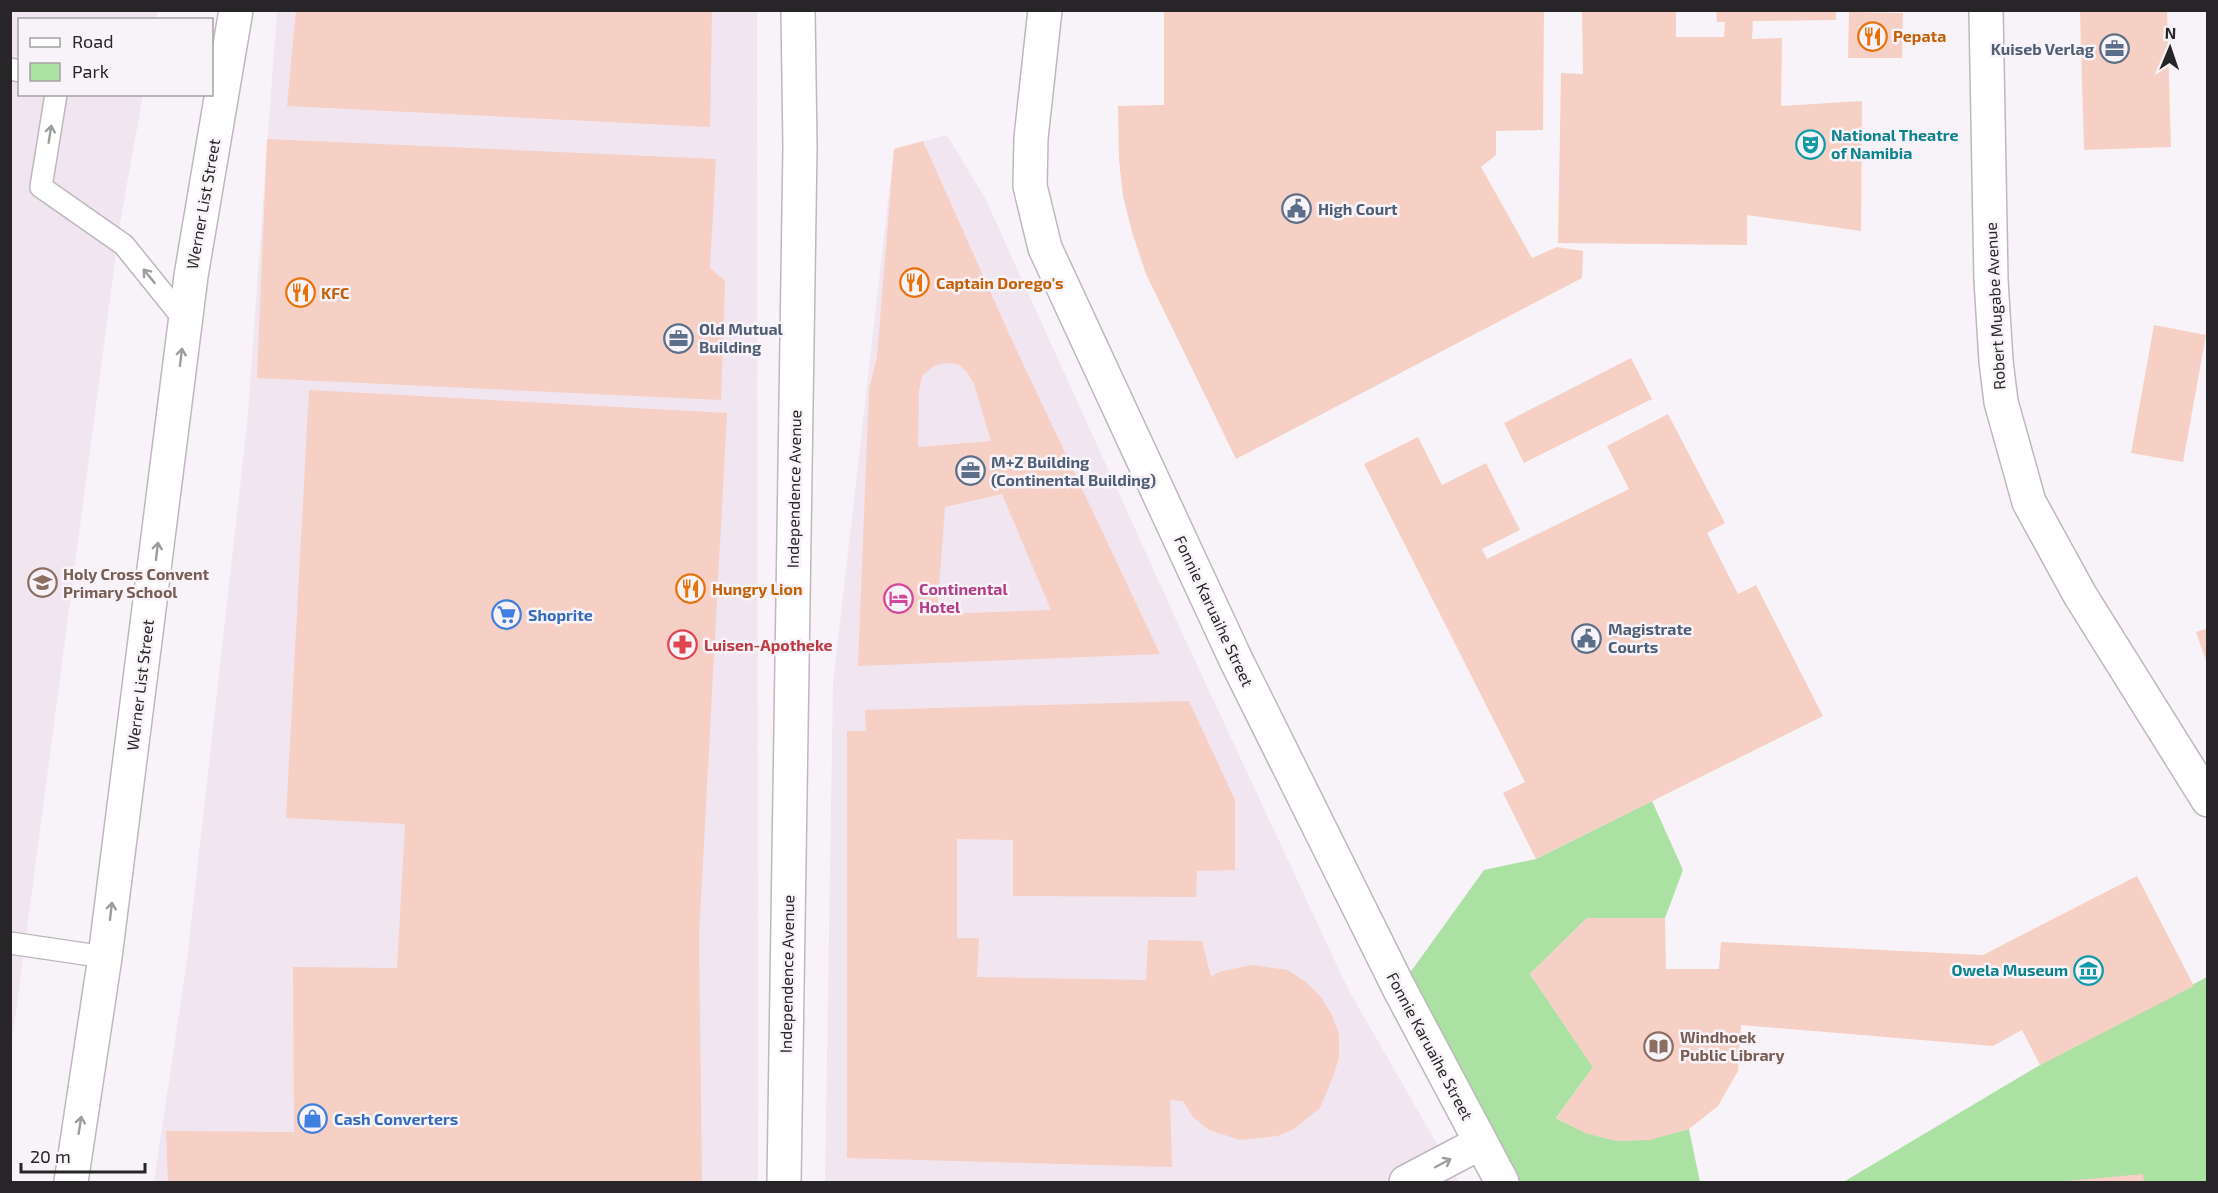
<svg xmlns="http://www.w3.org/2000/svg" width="2218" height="1193" viewBox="0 0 2218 1193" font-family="'Exo 2',sans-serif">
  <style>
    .built { fill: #f1e5f0 }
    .green { fill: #abe1a3 }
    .building { fill: #f6d0c4; fill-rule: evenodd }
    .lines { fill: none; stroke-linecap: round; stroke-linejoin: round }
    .lane-casing { stroke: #bdb8bd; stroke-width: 24 }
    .secondary-casing { stroke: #bdb8bd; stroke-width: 36 }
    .lane { stroke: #fff; stroke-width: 21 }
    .secondary { stroke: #fff; stroke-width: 33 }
    .oneway { stroke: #9e9d9e }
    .labels { text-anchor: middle; stroke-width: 5; stroke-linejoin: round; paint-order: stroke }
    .food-label { font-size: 16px; font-weight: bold; fill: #c56008; stroke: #f8f3f8; text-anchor: start }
    .service-label { font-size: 16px; font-weight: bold; fill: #4e5e75; stroke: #f8f3f8; text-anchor: start }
    .culture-label { font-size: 16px; font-weight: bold; fill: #0d838f; stroke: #f8f3f8; text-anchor: start }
    .street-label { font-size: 16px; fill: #272527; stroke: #f8f3f8 }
    .education-label { font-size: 16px; font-weight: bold; fill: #785e54; stroke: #f8f3f8; text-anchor: start }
    .hotel-label { font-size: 16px; font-weight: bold; fill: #b23c85; stroke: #f8f3f8; text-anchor: start }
    .shop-label { font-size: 16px; font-weight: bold; fill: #366cbe; stroke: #f8f3f8; text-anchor: start }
    .health-label { font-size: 16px; font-weight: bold; fill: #be3a42; stroke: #f8f3f8; text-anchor: start }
  </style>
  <rect width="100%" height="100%" fill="#f8f3f8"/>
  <g class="built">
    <polygon points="11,11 158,11 156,19 20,20 20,94 143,95 120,223 11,1050"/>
    <polygon points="277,11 757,11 758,1182 154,1182 187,960 247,425"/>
    <polygon points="947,135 985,198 1184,637 1348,989 1459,1182 825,1182 833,684 894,149"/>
  </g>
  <g class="green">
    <path d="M 1652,801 L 1683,870 L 1665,918 L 1587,918 L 1530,974 L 1593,1067 L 1556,1118 C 1611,1147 1631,1145 1689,1129 L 1700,1182 L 1708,1182 L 1502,1182 L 1399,988 L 1484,870 L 1536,859 Z"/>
    <polygon points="2207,977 2207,1182 1840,1182 1845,1181 2040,1065"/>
  </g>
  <g class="building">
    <polygon points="296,10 712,10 710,127 287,106"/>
    <polygon points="1164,10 1544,10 1543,130 1496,131 1496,155 1481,167 1532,258 1557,247 1583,251 1582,278 1236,459 1146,274 1132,232 1123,196 1119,160 1118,106 1164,105"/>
    <polygon points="1582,10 1676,10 1676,37 1724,37 1725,22 1717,22 1716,10 1836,10 1836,20 1753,21 1752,39 1782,38 1781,106 1862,101 1861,231 1747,215 1747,245 1558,243 1561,73 1583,74"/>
    <polygon points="2080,10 2167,10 2171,147 2084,150"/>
    <polygon points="1849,12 1903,13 1902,58 1848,58"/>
    <polygon points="267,139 716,159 710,268 725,281 721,400 257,378"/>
    <path d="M 923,141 L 1010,336 L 1160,654 L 858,666 L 869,390 L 877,357 L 894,149 ZM 945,363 L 958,364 L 967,372 L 974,384 L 991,441 L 918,447 L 919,390 L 922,376 L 934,366 ZM 1002,494 L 1051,610 L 937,614 L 945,507 Z"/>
    <polygon points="2154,325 2206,335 2183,462 2131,453"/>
    <polygon points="1631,358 1652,399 1524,463 1504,423"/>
    <polygon points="309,390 727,413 699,936 702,1182 168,1182 166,1131 294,1132 293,967 397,968 405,824 286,818"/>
    <polygon points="1668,414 1725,523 1707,533 1738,594 1756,585 1823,716 1536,859 1503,793 1525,782 1364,464 1418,437 1442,485 1486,463 1520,530 1482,549 1487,559 1629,489 1607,446"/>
    <polygon points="2208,628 2208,663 2207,663 2196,632"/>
    <polygon points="1189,701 1235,800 1235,870 1197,871 1196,897 1013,896 1013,840 957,839 957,938 979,938 977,977 1146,980 1148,940 1202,941 1211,977 1219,972 1251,965 1288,970 1307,983 1320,996 1331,1013 1339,1034 1339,1057 1334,1074 1320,1108 1294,1129 1278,1136 1240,1140 1209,1130 1193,1117 1183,1101 1170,1100 1172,1167 847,1158 847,731 866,731 865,710"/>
    <polygon points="2137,876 2194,986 2040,1065 2022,1030 1993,1046 1741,1025 1738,1071 1718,1106 1689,1129 1650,1140 1616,1141 1585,1133 1556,1118 1593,1067 1530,974 1587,918 1665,918 1666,969 1719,969 1721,942 1983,955"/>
    <polygon points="2143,1174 2144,1182 2067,1182 2067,1181"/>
  </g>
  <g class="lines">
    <defs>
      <g id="lane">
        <polyline points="10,69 20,71"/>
        <polyline points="56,94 41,187 124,245 186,322"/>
        <polyline points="10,943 105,957"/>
      </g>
      <g id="secondary">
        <polyline points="1045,10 1031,138 1030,186 1045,248 1236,660 1399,988 1502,1182"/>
        <polyline points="1986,10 1991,280 1996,361 2001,402 2029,502 2080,595 2208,800"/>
        <polyline points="71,1182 105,957 191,276 236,10"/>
        <polyline points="784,1182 800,147 798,10"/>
        <polyline points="1406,1182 1480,1143"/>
      </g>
    </defs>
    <use href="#lane" class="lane-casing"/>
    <use href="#secondary" class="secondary-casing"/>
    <use href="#lane" class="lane"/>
    <use href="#secondary" class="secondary"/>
  </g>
  <defs><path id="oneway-shaft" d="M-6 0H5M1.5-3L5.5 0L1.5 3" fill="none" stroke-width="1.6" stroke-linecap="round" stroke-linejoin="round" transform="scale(1.5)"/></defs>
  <g class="oneway">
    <use href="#oneway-shaft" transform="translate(50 134) rotate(-81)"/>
    <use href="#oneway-shaft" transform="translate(149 276) rotate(-129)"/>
    <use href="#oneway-shaft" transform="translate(181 357) rotate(-83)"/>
    <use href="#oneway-shaft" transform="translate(157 551) rotate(-83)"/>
    <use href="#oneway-shaft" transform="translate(111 911) rotate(-83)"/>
    <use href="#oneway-shaft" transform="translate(80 1125) rotate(-81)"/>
    <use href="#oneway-shaft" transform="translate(1443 1163) rotate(-28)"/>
  </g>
  <defs>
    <symbol id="restaurant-ring" viewBox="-11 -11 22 22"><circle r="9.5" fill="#f8f3f8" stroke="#e8710a" stroke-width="1.5"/><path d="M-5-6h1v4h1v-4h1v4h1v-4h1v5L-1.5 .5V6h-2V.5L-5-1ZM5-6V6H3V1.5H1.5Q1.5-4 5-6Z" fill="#e8710a"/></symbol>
    <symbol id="office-ring" viewBox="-11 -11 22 22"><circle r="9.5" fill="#f8f3f8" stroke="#5c6f8a" stroke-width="1.5"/><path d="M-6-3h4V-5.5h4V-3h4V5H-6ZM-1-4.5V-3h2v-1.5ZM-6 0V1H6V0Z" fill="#5c6f8a"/></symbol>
    <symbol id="theatre-ring" viewBox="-11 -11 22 22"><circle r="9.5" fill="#f8f3f8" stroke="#0f9aa8" stroke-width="1.5"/><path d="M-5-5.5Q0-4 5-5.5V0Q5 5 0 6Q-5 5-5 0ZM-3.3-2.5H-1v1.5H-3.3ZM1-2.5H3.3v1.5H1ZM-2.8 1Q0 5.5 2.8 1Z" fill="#0f9aa8"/></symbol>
    <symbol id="civic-ring" viewBox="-11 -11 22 22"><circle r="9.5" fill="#f8f3f8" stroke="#5c6f8a" stroke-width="1.5"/><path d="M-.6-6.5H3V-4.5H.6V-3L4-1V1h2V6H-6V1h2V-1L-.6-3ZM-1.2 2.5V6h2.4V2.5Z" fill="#5c6f8a"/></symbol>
    <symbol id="school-ring" viewBox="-11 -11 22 22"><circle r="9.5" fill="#f8f3f8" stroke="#8d6e63" stroke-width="1.5"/><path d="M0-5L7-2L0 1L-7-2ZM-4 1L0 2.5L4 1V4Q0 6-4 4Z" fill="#8d6e63"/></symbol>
    <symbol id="hotel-ring" viewBox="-11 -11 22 22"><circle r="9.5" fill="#f8f3f8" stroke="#d1479c" stroke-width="1.5"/><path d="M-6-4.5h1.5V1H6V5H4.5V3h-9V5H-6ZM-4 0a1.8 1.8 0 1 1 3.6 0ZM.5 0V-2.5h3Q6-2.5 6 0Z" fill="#d1479c"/></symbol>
    <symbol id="supermarket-ring" viewBox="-11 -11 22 22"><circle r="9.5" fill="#f8f3f8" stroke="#3f7fe0" stroke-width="1.5"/><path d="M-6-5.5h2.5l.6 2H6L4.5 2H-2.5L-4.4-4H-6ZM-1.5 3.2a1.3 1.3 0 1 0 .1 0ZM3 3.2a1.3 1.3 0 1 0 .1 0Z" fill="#3f7fe0"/></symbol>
    <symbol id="pharmacy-ring" viewBox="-11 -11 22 22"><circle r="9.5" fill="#f8f3f8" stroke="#e0444e" stroke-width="1.5"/><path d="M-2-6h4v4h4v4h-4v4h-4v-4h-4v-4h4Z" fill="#e0444e"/></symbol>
    <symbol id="museum-ring" viewBox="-11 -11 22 22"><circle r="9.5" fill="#f8f3f8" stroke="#0f9aa8" stroke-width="1.5"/><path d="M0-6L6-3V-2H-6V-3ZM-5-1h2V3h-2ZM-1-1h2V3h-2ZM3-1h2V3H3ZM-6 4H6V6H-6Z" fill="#0f9aa8"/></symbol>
    <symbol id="library-ring" viewBox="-11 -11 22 22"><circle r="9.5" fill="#f8f3f8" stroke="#8d6e63" stroke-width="1.5"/><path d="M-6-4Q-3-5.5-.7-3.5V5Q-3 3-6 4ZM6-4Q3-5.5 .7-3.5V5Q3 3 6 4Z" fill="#8d6e63"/></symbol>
    <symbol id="shop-ring" viewBox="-11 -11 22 22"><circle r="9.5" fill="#f8f3f8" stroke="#3f7fe0" stroke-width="1.5"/><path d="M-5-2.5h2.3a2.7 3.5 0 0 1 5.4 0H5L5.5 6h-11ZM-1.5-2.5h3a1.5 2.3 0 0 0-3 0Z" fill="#3f7fe0"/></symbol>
  </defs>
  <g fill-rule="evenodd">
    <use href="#restaurant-ring" x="1856" y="20" width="33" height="33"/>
    <use href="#office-ring" x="2098" y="32" width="33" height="33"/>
    <use href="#theatre-ring" x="1794" y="128" width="33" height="33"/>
    <use href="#civic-ring" x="1280" y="192" width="33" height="33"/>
    <use href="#restaurant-ring" x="898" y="266" width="33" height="33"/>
    <use href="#restaurant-ring" x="284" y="276" width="33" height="33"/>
    <use href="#office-ring" x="662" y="322" width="33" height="33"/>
    <use href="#office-ring" x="954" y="454" width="33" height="33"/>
    <use href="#school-ring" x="26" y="566" width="33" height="33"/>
    <use href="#restaurant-ring" x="674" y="572" width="33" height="33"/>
    <use href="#hotel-ring" x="882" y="582" width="33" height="33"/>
    <use href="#supermarket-ring" x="490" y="598" width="33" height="33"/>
    <use href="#civic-ring" x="1570" y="622" width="33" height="33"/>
    <use href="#pharmacy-ring" x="666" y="628" width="33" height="33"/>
    <use href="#museum-ring" x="2072" y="954" width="33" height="33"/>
    <use href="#library-ring" x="1642" y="1030" width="33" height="33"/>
    <use href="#shop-ring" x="296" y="1102" width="33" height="33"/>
  </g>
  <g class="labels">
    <g class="food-label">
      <text x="1893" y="42">Pepata</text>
      <text x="936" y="289">Captain Dorego's</text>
      <text x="321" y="299">KFC</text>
      <text x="712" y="595">Hungry Lion</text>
    </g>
    <g class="service-label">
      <text x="2094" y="55" text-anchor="end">Kuiseb Verlag</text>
      <text x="1318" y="215">High Court</text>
      <text x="699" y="335">Old Mutual<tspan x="699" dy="18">Building</tspan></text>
      <text x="991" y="468">M+Z Building<tspan x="991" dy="18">(Continental Building)</tspan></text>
      <text x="1608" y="635">Magistrate<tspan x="1608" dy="18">Courts</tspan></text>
    </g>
    <g class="culture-label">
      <text x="1831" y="141">National Theatre<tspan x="1831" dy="18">of Namibia</tspan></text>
      <text x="2068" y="976" text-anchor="end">Owela Museum</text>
    </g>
    <g class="street-label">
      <text transform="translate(203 204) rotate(-80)" y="6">Werner List Street</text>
      <text transform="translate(1995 306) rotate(-93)" y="6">Robert Mugabe Avenue</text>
      <text transform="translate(794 489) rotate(-89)" y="6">Independence Avenue</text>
      <text transform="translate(1214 611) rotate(65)" y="6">Fonnie Karuaihe Street</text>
      <text transform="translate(140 685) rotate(-83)" y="6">Werner List Street</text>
      <text transform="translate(787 974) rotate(-89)" y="6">Independence Avenue</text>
      <text transform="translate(1430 1046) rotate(62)" y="6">Fonnie Karuaihe Street</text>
    </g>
    <g class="education-label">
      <text x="63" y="580">Holy Cross Convent<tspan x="63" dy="18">Primary School</tspan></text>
      <text x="1680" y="1043">Windhoek<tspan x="1680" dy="18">Public Library</tspan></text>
    </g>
    <g class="hotel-label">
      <text x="919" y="595">Continental<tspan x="919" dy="18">Hotel</tspan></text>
    </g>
    <g class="shop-label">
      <text x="528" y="621">Shoprite</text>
      <text x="334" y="1125">Cash Converters</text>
    </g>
    <g class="health-label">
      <text x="704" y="651">Luisen-Apotheke</text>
    </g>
  </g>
  <rect width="2218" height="1193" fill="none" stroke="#272527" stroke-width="24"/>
  <rect x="18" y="18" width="195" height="78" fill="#f8f3f8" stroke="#a4a1a4" stroke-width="1.5"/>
  <rect x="30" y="38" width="30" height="9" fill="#ffffff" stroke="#a4a1a4" stroke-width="1.5"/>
  <text x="72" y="48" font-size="18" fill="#272527">Road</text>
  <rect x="30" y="63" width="30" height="18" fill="#abe1a3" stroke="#a4a1a4" stroke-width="1.5"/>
  <text x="72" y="78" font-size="18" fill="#272527">Park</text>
  <g transform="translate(2170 48) rotate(2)" stroke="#f8f3f8" stroke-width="4.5" paint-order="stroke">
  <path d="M0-4.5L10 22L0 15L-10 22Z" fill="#272527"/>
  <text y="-9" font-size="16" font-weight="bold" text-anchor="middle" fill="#272527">N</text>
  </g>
  <path d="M21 1163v9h124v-9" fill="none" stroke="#272527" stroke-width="3"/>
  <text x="30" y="1163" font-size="18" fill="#272527" stroke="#f8f3f8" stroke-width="4.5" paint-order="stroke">20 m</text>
</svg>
